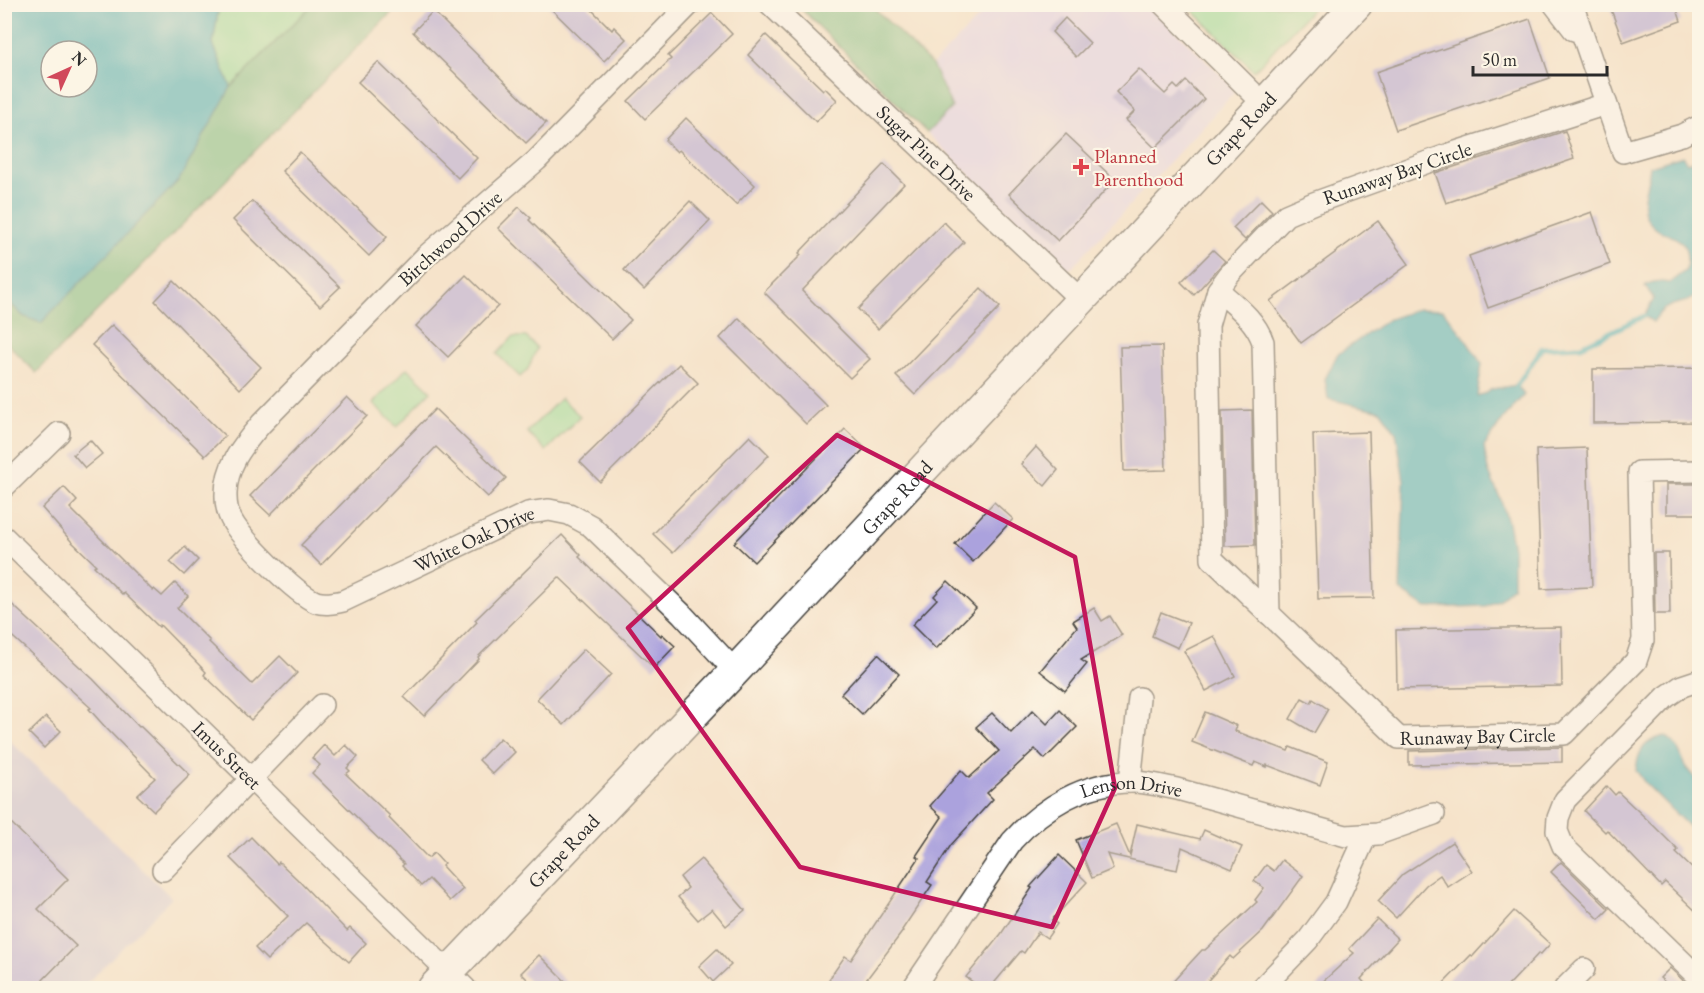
<svg xmlns="http://www.w3.org/2000/svg" width="1704" height="993" viewBox="0 0 1704 993" font-family="'EB Garamond',serif">
  <style>
    .built { fill: #e1d4f4 }
    .industrial { fill: #c5c0db }
    .green { fill: #94e09c; stroke: #608664; stroke-width: 1.5 }
    .forest { fill: #77be84; stroke: #517458; stroke-width: 1.5 }
    .water { fill: #41b1bc; stroke: #366e74; stroke-width: 1.5; fill-rule: evenodd }
    .lines { fill: none; stroke-linecap: round; stroke-linejoin: round }
    .stream { stroke: #41b1bc; stroke-width: 5 }
    .building { fill: #aba2dd }
    .street-casing { stroke: #494743; stroke-width: 24 }
    .secondary-casing { stroke: #494743; stroke-width: 33 }
    .street { stroke: #fff; stroke-width: 21 }
    .secondary { stroke: #fff; stroke-width: 30 }
    .marked { fill: none; stroke: #c2185b; stroke-width: 4.5; stroke-linejoin: round }
    .health-dot { fill: #e0444e; stroke: #fcf5e5; stroke-width: 2 }
    .labels { text-anchor: middle; stroke-width: 4.5; stroke-linejoin: round; paint-order: stroke }
    .street-label { font-size: 20px; fill: #2b2b2b; stroke: #fcf5e5 }
    .health-label { font-size: 20px; fill: #be3a42; stroke: #fcf5e5; text-anchor: start }
  </style>
  <rect width="100%" height="100%" fill="#fcf5e5"/>
  <filter id="ink" filterUnits="userSpaceOnUse"><feTurbulence type="fractalNoise" baseFrequency=".0167" numOctaves="2"/><feDisplacementMap in="SourceGraphic" scale="12" xChannelSelector="R" yChannelSelector="G"/><feConvolveMatrix kernelMatrix="1 2 1 2 8 2 1 2 1" color-interpolation-filters="sRGB"/></filter>
  <filter id="wash" filterUnits="userSpaceOnUse"><feTurbulence type="fractalNoise" baseFrequency=".008" numOctaves="4" result="noise"/><feDisplacementMap in="SourceGraphic" scale="24" xChannelSelector="R" yChannelSelector="G"/><feGaussianBlur stdDeviation="1.35" result="paint"/><feColorMatrix in="noise" values="0 0 0 0 0 0 0 0 0 0 0 0 0 0 0 0 0 1.4 0 .05"/><feComposite in="paint" operator="in"/></filter>
  <g filter="url(#wash)">
    <rect width="100%" height="100%" fill="#f6e3cb"/>
    <polygon class="built" points="991,5 1149,5 1230,84 1234,93 1068,271 927,133 952,107 932,65"/>
    <polygon class="industrial" points="4,735 172,898 82,988 5,988"/>
    <g class="green">
      <polygon points="219,5 312,5 231,87 213,44"/>
      <polygon points="1187,5 1316,5 1254,71"/>
      <polygon points="513,337 526,337 537,348 528,369 520,377 497,354"/>
      <polygon points="407,368 431,391 397,427 373,403"/>
      <polygon points="561,398 580,416 546,451 527,432"/>
    </g>
    <g class="forest">
      <polygon points="312,5 399,5 36,373 5,341 4,298 23,316 179,180 231,87"/>
      <polygon points="797,5 871,5 932,65 952,107 927,133"/>
    </g>
    <g class="water">
      <path d="M 4,5 L 219,5 L 213,44 L 231,87 L 179,180 L 41,323 L 23,316 L 5,298 ZM 51,51 L 87,51 L 87,87 L 51,87 Z"/>
      <path d="M 1699,149 L 1699,294 C 1686,306 1676,300 1663,310 C 1659,313 1656,318 1653,322 L 1644,316 L 1654,299 L 1645,286 C 1653,280 1661,281 1669,283 L 1686,270 C 1693,225 1659,245 1646,216 C 1639,201 1649,182 1650,166 L 1683,156 L 1687,163 L 1698,159 L 1695,151 Z"/>
      <polygon points="1418,309 1443,310 1462,334 1482,364 1477,396 1486,393 1492,389 1517,385 1524,395 1503,419 1484,447 1488,470 1501,500 1508,522 1513,549 1513,586 1500,599 1486,606 1426,608 1400,590 1404,481 1396,432 1381,411 1328,399 1325,379 1337,355 1387,320"/>
      <path d="M 1665,736 C 1687,749 1678,768 1699,780 L 1699,837 L 1645,783 L 1636,770 C 1638,750 1645,740 1665,736 Z"/>
    </g>
    <g class="lines">
      <polyline class="stream" points="1517,385 1542,348 1581,346 1644,316"/>
    </g>
    <g id="blocks">
      <g class="building">
        <polygon points="546,4 586,4 612,30 614,27 626,39 604,61"/>
        <polygon points="1609,4 1675,4 1681,21 1623,42"/>
        <polygon points="433,11 546,123 526,143 413,32"/>
        <polygon points="712,13 732,34 645,119 628,101 671,59 668,56"/>
        <polygon points="1065,18 1090,43 1076,57 1052,32"/>
        <polygon points="1530,19 1550,78 1396,130 1376,72"/>
        <polygon points="766,35 823,90 825,88 837,100 816,122 748,55"/>
        <polygon points="378,62 477,158 458,178 358,82"/>
        <polygon points="1139,69 1165,94 1174,85 1178,89 1186,81 1204,99 1155,148 1126,120 1135,111 1116,92"/>
        <polygon points="686,118 755,185 736,205 679,150 677,152 665,140"/>
        <polygon points="1565,131 1574,159 1446,203 1435,173"/>
        <polygon points="1066,134 1115,180 1058,241 1009,194"/>
        <polygon points="300,152 387,237 369,256 282,171"/>
        <polygon points="884,164 904,184 802,291 870,359 850,378 764,292 801,255 799,253"/>
        <polygon points="1261,200 1272,211 1245,240 1233,228"/>
        <polygon points="252,201 340,287 320,306 233,220"/>
        <polygon points="690,201 710,221 644,290 624,270"/>
        <polygon points="519,207 531,218 529,220 631,320 612,339 498,228"/>
        <polygon points="1592,212 1610,264 1488,308 1469,256"/>
        <polygon points="1378,221 1409,264 1301,343 1270,301"/>
        <polygon points="944,222 964,242 878,329 858,309"/>
        <polygon points="1213,250 1225,261 1194,295 1181,282"/>
        <polygon points="466,275 498,306 448,357 416,326"/>
        <polygon points="174,281 261,367 240,389 155,301"/>
        <polygon points="981,288 1000,307 915,395 896,376"/>
        <polygon points="739,318 826,405 806,424 720,338"/>
        <polygon points="112,325 225,436 205,456 92,345"/>
        <polygon points="1162,346 1166,470 1124,471 1120,347"/>
        <polygon points="679,364 698,383 600,482 580,462"/>
        <polygon points="1700,368 1700,422 1593,423 1593,369"/>
        <polygon points="347,397 367,416 270,515 250,496"/>
        <polygon points="435,409 506,478 488,497 436,447 321,565 301,545"/>
        <polygon points="1252,410 1255,545 1225,546 1222,411"/>
        <polygon points="845,429 865,448 754,562 734,543"/>
        <polygon points="1369,432 1374,598 1318,599 1313,434"/>
        <polygon points="750,436 769,455 673,553 653,534"/>
        <polygon points="90,440 102,454 85,468 73,454"/>
        <polygon points="1036,447 1058,470 1045,486 1021,464"/>
        <polygon points="1587,448 1592,587 1541,589 1536,450"/>
        <rect x="1666" y="484" width="34" height="30"/>
        <polygon points="64,487 77,501 70,508 153,591 154,589 162,596 175,583 188,596 177,608 210,641 209,642 252,684 280,656 297,673 251,720 204,675 206,672 160,625 159,627 124,593 123,595 94,566 96,565 71,541 42,508"/>
        <polygon points="994,502 1013,519 973,562 955,544"/>
        <polygon points="562,535 581,555 579,557 661,636 662,634 675,646 654,668 559,577 478,657 479,659 424,716 404,697 477,622 475,620"/>
        <polygon points="185,547 198,560 184,575 170,562"/>
        <polygon points="1654,553 1669,553 1670,614 1655,614"/>
        <polygon points="948,581 976,608 936,649 912,625 937,599 934,596"/>
        <polygon points="4,597 93,679 139,727 140,726 190,775 154,811 137,795 155,778 107,729 89,709 91,708 4,629"/>
        <polygon points="1094,608 1102,621 1110,616 1122,635 1081,660 1087,664 1065,691 1040,671 1077,627 1073,621"/>
        <polygon points="1161,612 1189,623 1178,648 1152,636"/>
        <polygon points="1561,627 1562,686 1397,689 1396,630"/>
        <polygon points="1214,636 1235,676 1206,691 1184,651"/>
        <polygon points="584,649 611,674 564,725 537,699"/>
        <polygon points="878,654 899,674 862,714 841,694"/>
        <polygon points="1302,698 1311,703 1313,699 1328,709 1314,733 1290,719"/>
        <polygon points="1033,710 1047,724 1060,710 1077,727 1045,759 1035,749 987,793 993,799 951,845 927,882 932,885 902,930 903,931 860,988 823,988 845,956 851,960 919,858 916,856 942,817 930,806 961,770 969,778 999,751 976,727 992,713 1011,733"/>
        <polygon points="1205,712 1237,726 1235,731 1288,751 1290,747 1328,762 1320,785 1267,765 1267,767 1255,762 1253,766 1192,742"/>
        <polygon points="46,717 61,731 44,748 29,733"/>
        <polygon points="500,738 515,752 493,774 479,760"/>
        <polygon points="324,745 335,756 346,745 358,757 347,768 350,771 346,774 390,816 389,818 428,858 434,853 444,864 442,866 463,889 450,901 429,879 421,886 402,866 404,864 312,773 320,765 312,758"/>
        <polygon points="1562,747 1562,762 1409,765 1409,751"/>
        <polygon points="1607,786 1615,795 1618,792 1654,826 1678,850 1676,853 1700,876 1700,915 1665,882 1661,886 1607,830 1605,832 1584,811"/>
        <polygon points="4,816 68,879 38,909 76,946 35,988 4,988"/>
        <polygon points="1116,824 1130,856 1137,824 1200,839 1204,830 1242,847 1232,869 1182,847 1177,870 1107,854 1113,869 1092,878 1076,840"/>
        <polygon points="251,837 277,864 279,862 297,879 347,931 350,928 366,943 349,962 306,923 267,960 255,948 288,916 230,858"/>
        <polygon points="1452,842 1472,871 1448,887 1440,875 1426,885 1396,918 1378,901 1403,874"/>
        <polygon points="1059,855 1087,882 1052,920 1057,924 1047,938 1038,932 1024,953 1021,951 990,988 981,988 966,977 1001,934 1032,888 1030,887"/>
        <polygon points="701,859 745,910 726,926 712,909 698,920 678,897 688,888 680,877"/>
        <polygon points="1282,860 1303,876 1263,931 1233,959 1230,956 1201,988 1167,988 1202,950 1205,950 1257,902 1255,900 1264,888 1254,881 1266,865 1274,871"/>
        <polygon points="1561,862 1609,909 1599,919 1551,872"/>
        <polygon points="1514,911 1550,944 1540,955 1539,953 1506,988 1439,988 1471,955 1473,956"/>
        <polygon points="1377,919 1398,939 1361,979 1369,988 1316,988 1354,953 1349,949"/>
        <polygon points="717,949 731,965 713,982 699,966"/>
        <polygon points="539,955 572,988 536,988 521,973"/>
        <polygon points="1670,968 1691,988 1692,988 1672,988 1660,978"/>
      </g>
    </g>
  </g>
  <g filter="url(#ink)">
    <use href="#blocks" fill-opacity="0" stroke="#494743" stroke-width="1.5"/>
    <g class="lines">
      <defs>
        <g id="street">
          <path id="s1" d="M 690,4 L 537,160 L 426,256 L 261,424 C 242,446 225,467 226,497 C 226,503 228,513 231,519 C 241,539 296,594 316,602 C 325,605 334,603 343,601 L 528,513 L 549,510 L 569,514 L 591,526 L 682,614 L 735,671"/>
          <path id="s2" d="M 770,4 L 1082,301"/>
          <polyline points="1163,4 1264,104"/>
          <polyline points="1554,4 1574,30"/>
          <polyline points="1572,4 1623,152 1682,135 1700,126"/>
          <path id="s3" d="M 1606,104 L 1450,154 L 1314,203 L 1286,215 L 1229,275 L 1218,290 L 1208,325 L 1212,559 L 1399,738 L 1564,734 L 1636,661 L 1643,640 L 1639,472 L 1700,471"/>
          <path d="M 1218,290 C 1236,306 1255,319 1263,342 L 1269,614"/>
          <polyline points="4,487 59,433"/>
          <path id="s4" d="M 4,537 L 465,988"/>
          <polyline points="1700,680 1682,686 1666,697 1565,800 1558,818 1557,831 1563,846 1700,979"/>
          <polyline points="1130,782 1139,698"/>
          <polyline points="163,870 322,705"/>
          <path id="s5" d="M 913,988 L 1012,841 C 1043,807 1084,782 1131,782 C 1147,782 1162,786 1177,789 L 1346,836 L 1378,834 L 1434,814"/>
          <polyline points="1262,988 1308,940 1336,902 1366,836"/>
          <polyline points="1565,988 1584,969"/>
        </g>
        <g id="secondary">
          <path id="s6" d="M 433,988 L 735,671 L 1357,4"/>
        </g>
      </defs>
      <use href="#street" class="street-casing"/>
      <use href="#secondary" class="secondary-casing"/>
      <use href="#street" class="street"/>
      <use href="#secondary" class="secondary"/>
    </g>
  </g>
  <path d="M0 0H1704V993H0ZM 837,435 L 1075,557 L 1115,788 L 1052,927 L 800,867 L 628,628 Z" fill="#f6e3cb" fill-opacity=".55" fill-rule="evenodd"/>
  <path class="marked" d="M 837,435 L 1075,557 L 1115,788 L 1052,927 L 800,867 L 628,628 Z"/>
  <path class="health-dot" d="M1078 158h6v6h6v6h-6v6h-6v-6h-6v-6h6z"/>
  <g class="labels">
    <g class="street-label">
      <text dy="7" stroke="none"><textPath href="#s6" startOffset="1179">Grape Road</textPath></text>
      <text dy="7" stroke="none"><textPath href="#s2" startOffset="216">Sugar Pine Drive</textPath></text>
      <text transform="translate(1397 173) rotate(-19)" y="7">Runaway Bay Circle</text>
      <text transform="translate(450 238) rotate(-42)" y="7">Birchwood Drive</text>
      <text dy="7" stroke="none"><textPath href="#s6" startOffset="675">Grape Road</textPath></text>
      <text dy="7" stroke="none"><textPath href="#s1" startOffset="999">White Oak Drive</textPath></text>
      <text dy="7" stroke="none"><textPath href="#s3" startOffset="1048">Runaway Bay Circle</textPath></text>
      <text dy="7" stroke="none"><textPath href="#s4" startOffset="312">Imus Street</textPath></text>
      <text dy="7" stroke="none"><textPath href="#s5" startOffset="314">Lenson Drive</textPath></text>
      <text dy="7" stroke="none"><textPath href="#s6" startOffset="189">Grape Road</textPath></text>
    </g>
    <g class="health-label">
      <text x="1094" y="163">Planned<tspan x="1094" dy="23">Parenthood</tspan></text>
    </g>
  </g>
  <rect width="1704" height="993" fill="none" stroke="#fcf5e5" stroke-width="24"/>
  <g transform="translate(69 69) rotate(45)"><circle r="28" fill="#fcf5e5" stroke="#a8a49b" stroke-width="1.5"/>
  <path d="M0-4.5L10 22L0 15L-10 22Z" fill="#d1495b"/>
  <text y="-9" font-size="16" font-weight="bold" text-anchor="middle" fill="#2b2b2b">N</text>
  </g>
  <path d="M1473 66v9h134v-9" fill="none" stroke="#2b2b2b" stroke-width="3"/>
  <text x="1482" y="66" font-size="18" fill="#2b2b2b" stroke="#fcf5e5" stroke-width="4.5" paint-order="stroke">50 m</text>
</svg>
